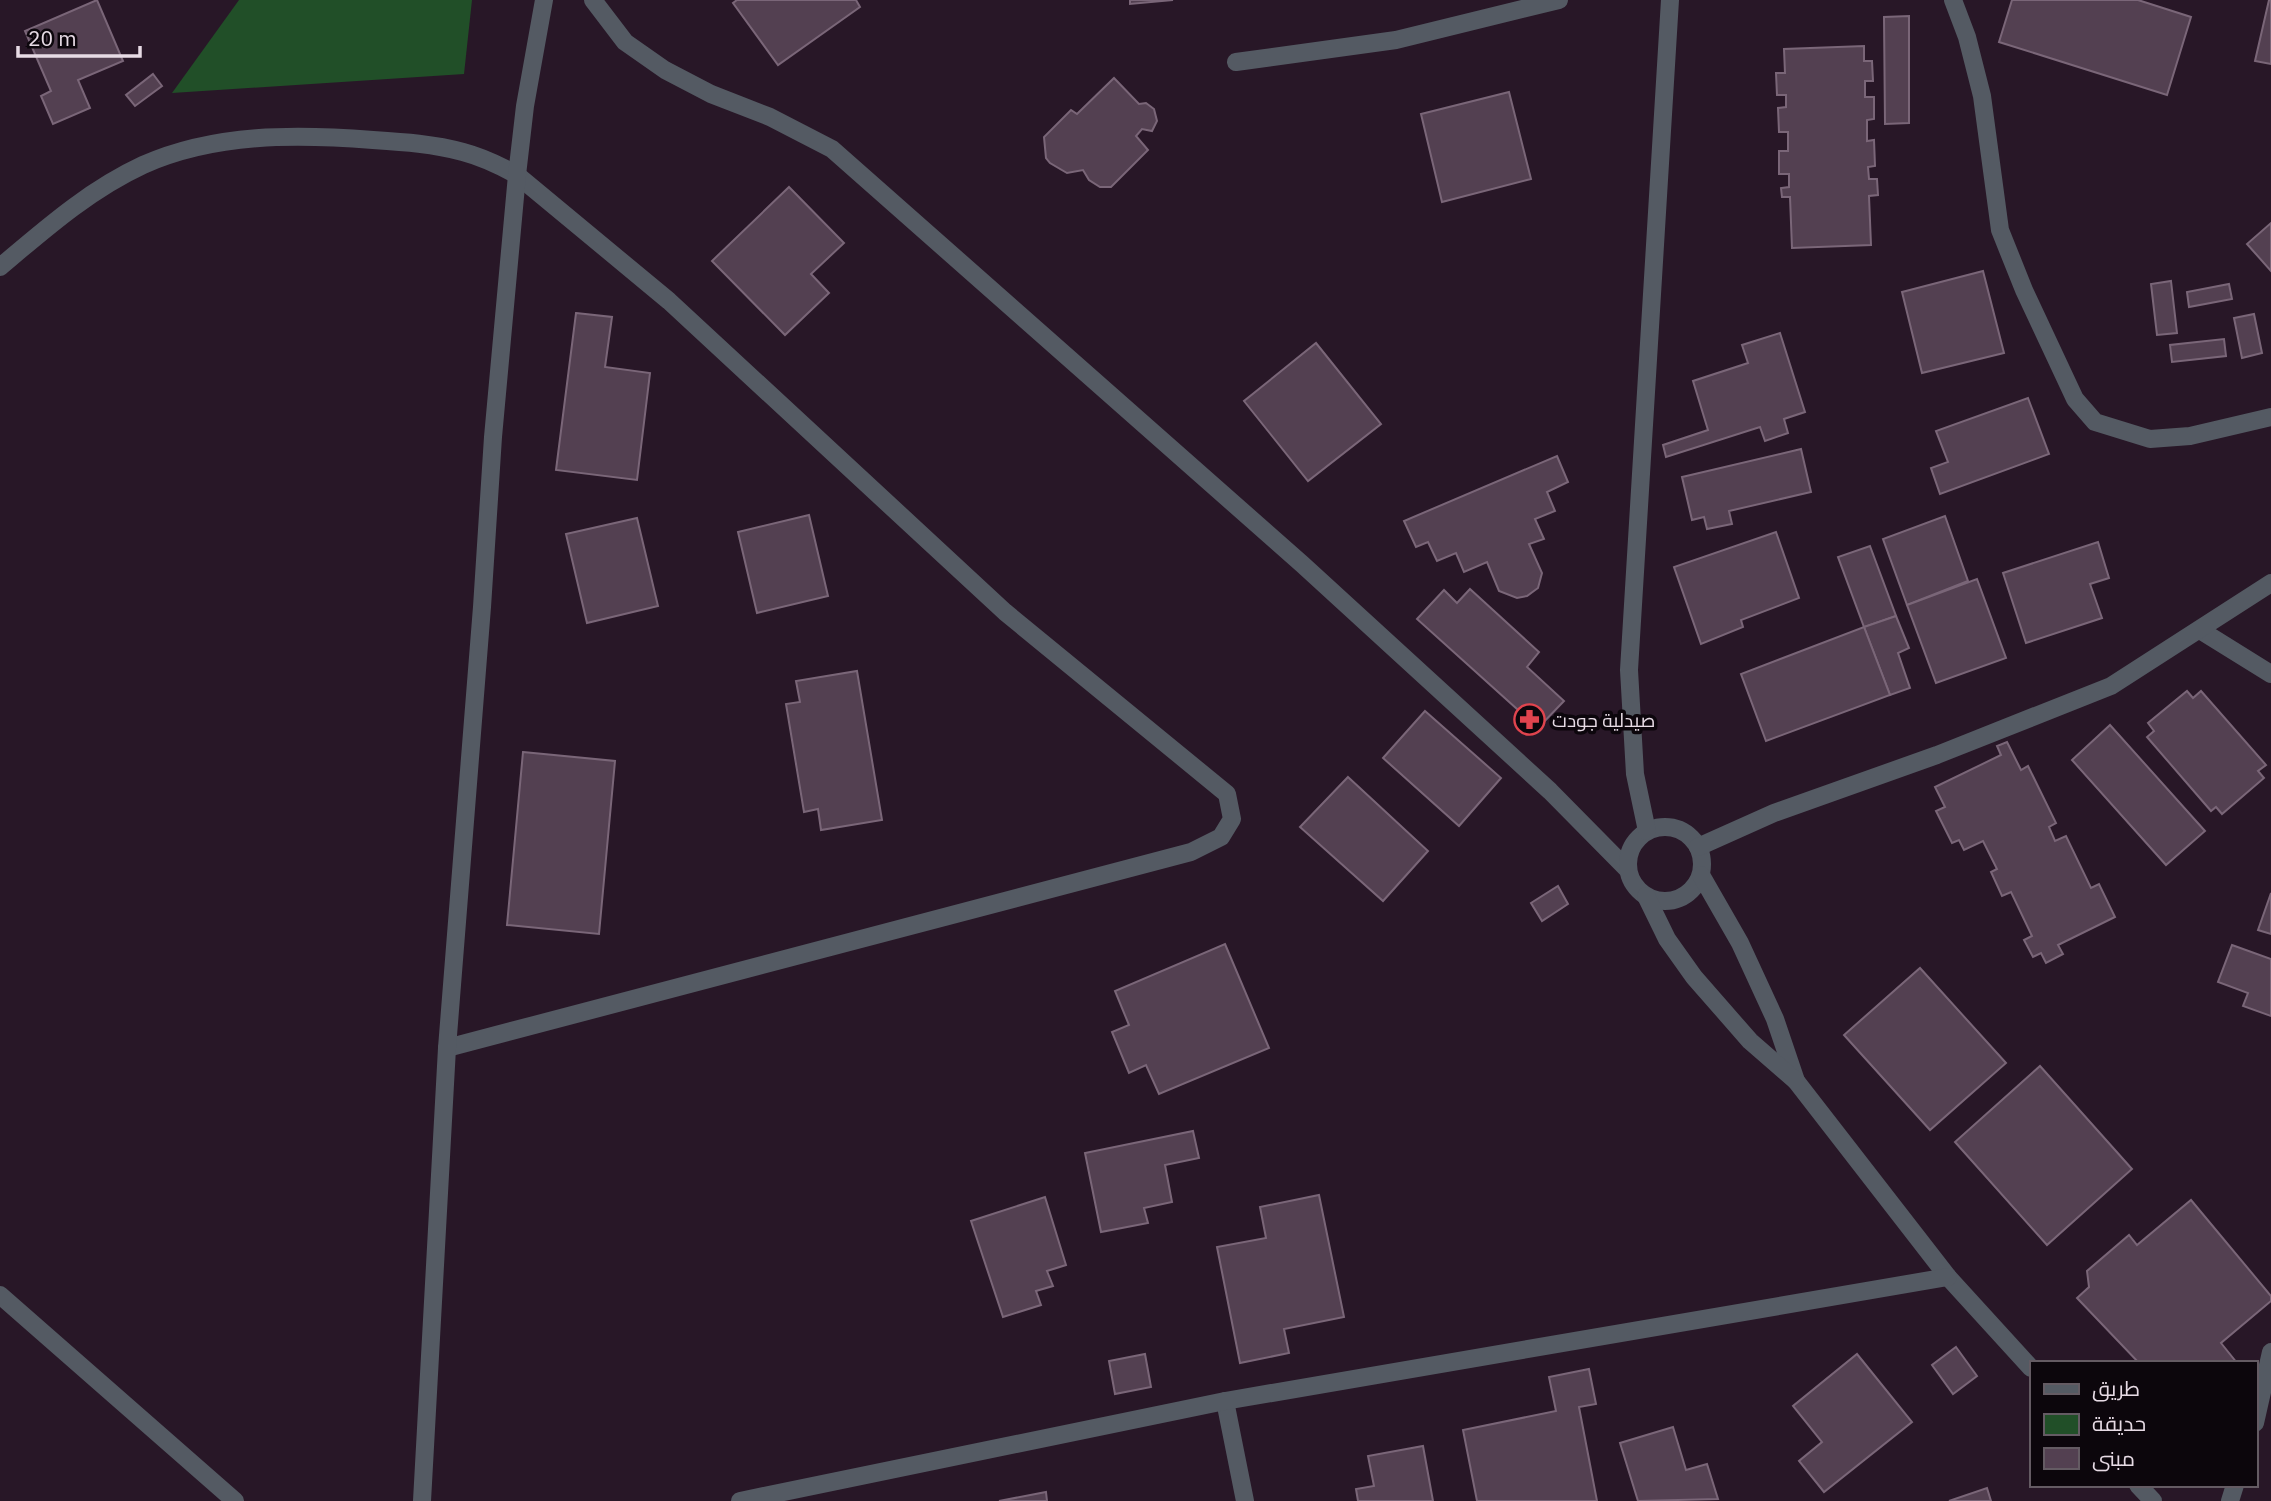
<svg xmlns="http://www.w3.org/2000/svg" width="2271" height="1501" viewBox="0 0 2271 1501" font-family="'IBM Plex Sans',Cairo,sans-serif">
  <style>
    .green { fill: #214f28 }
    .building { fill: #534051; stroke: #7a6678; stroke-width: 2 }
    .lines { fill: none; stroke-linecap: round; stroke-linejoin: round }
    .minor { stroke: #545a63; stroke-width: 18 }
    .labels { text-anchor: middle; stroke-width: 7; stroke-linejoin: round; paint-order: stroke }
    .poi-label { font-size: 19px; fill: #e7dbe5; stroke: #0c060c; text-anchor: start }
  </style>
  <rect width="100%" height="100%" fill="#281727"/>
  <polygon class="green" points="239,0 472,0 464,74 172,93"/>
  <g class="building">
    <polygon points="97,0 123,61 78,80 90,108 53,124 41,96 51,91 25,31"/>
    <polygon points="737,0 856,0 860,7 778,65 733,3"/>
    <polygon points="1130,0 1173,0 1130,4"/>
    <polygon points="2012,0 2138,0 2191,17 2167,95 1999,42"/>
    <polygon points="2269,0 2271,0 2271,64 2255,61"/>
    <polygon points="1909,16 1909,123 1885,124 1884,17"/>
    <polygon points="1864,46 1864,61 1872,61 1873,81 1865,81 1865,97 1874,97 1874,119 1867,120 1867,141 1874,140 1875,166 1868,167 1869,179 1877,179 1878,195 1869,196 1871,245 1792,248 1790,197 1782,197 1781,188 1789,187 1789,174 1779,174 1779,151 1788,151 1788,132 1779,132 1778,108 1786,107 1786,95 1777,95 1776,73 1785,73 1784,49"/>
    <polygon points="153,74 162,86 135,106 126,95"/>
    <polygon points="1114,78 1139,104 1146,103 1154,109 1157,121 1152,131 1142,129 1136,136 1148,150 1111,187 1100,187 1089,180 1083,170 1067,173 1050,163 1046,158 1044,137 1071,110 1077,114"/>
    <polygon points="1509,92 1531,179 1442,202 1421,114"/>
    <polygon points="789,187 844,243 811,274 829,293 785,335 712,261"/>
    <polygon points="2271,223 2271,271 2247,244"/>
    <polygon points="1983,271 2004,353 1922,373 1902,292"/>
    <polygon points="2171,281 2177,333 2157,335 2151,284"/>
    <polygon points="2229,284 2232,299 2189,307 2187,292"/>
    <polygon points="576,313 612,317 605,367 650,373 637,480 556,470"/>
    <polygon points="2254,314 2262,353 2242,358 2234,318"/>
    <polygon points="1780,333 1805,412 1784,419 1788,433 1765,441 1760,427 1666,457 1663,445 1708,430 1693,381 1748,363 1742,345"/>
    <polygon points="2224,339 2226,356 2172,362 2170,345"/>
    <polygon points="1316,343 1381,424 1308,481 1244,401"/>
    <polygon points="2028,398 2049,454 1940,494 1931,468 1948,462 1936,431"/>
    <polygon points="1801,449 1811,492 1729,511 1732,524 1707,529 1704,517 1692,520 1682,477"/>
    <polygon points="1557,456 1568,482 1547,492 1555,511 1535,519 1544,539 1529,544 1542,573 1538,588 1527,596 1517,598 1499,591 1487,562 1464,572 1456,553 1437,561 1428,542 1416,547 1404,521"/>
    <polygon points="809,515 828,596 757,613 738,532"/>
    <polygon points="1945,516 1968,581 1907,605 1883,539"/>
    <polygon points="637,518 658,606 587,623 566,534"/>
    <polygon points="1776,532 1799,598 1741,620 1743,627 1701,644 1674,567"/>
    <polygon points="2098,542 2109,578 2090,584 2102,618 2026,643 2003,573"/>
    <polygon points="1870,546 1896,616 1864,627 1838,557"/>
    <polygon points="1977,579 2006,658 1936,683 1907,605"/>
    <polygon points="1470,589 1539,652 1527,667 1564,701 1538,728 1417,619 1444,590 1457,603"/>
    <polygon points="1896,616 1909,648 1898,653 1910,688 1890,695 1864,627"/>
    <polygon points="1864,627 1890,695 1766,741 1741,674"/>
    <polygon points="857,671 882,820 821,830 818,809 804,812 786,704 800,702 796,681"/>
    <polygon points="2187,691 2193,698 2201,691 2266,765 2258,771 2264,778 2222,814 2216,807 2211,811 2147,737 2154,731 2148,723"/>
    <polygon points="1425,711 1501,778 1459,826 1383,758"/>
    <polygon points="2110,725 2205,831 2166,865 2072,760"/>
    <polygon points="2007,742 2021,770 2028,766 2056,823 2049,827 2055,841 2066,836 2091,888 2099,884 2115,917 2058,945 2063,954 2046,963 2041,953 2033,957 2024,940 2032,936 2011,892 2002,896 1991,872 1997,869 1983,841 1964,850 1959,840 1952,843 1936,811 1945,807 1935,787 2001,755 1997,746"/>
    <polygon points="523,752 615,761 599,934 507,925"/>
    <polygon points="1348,777 1428,851 1383,901 1300,827"/>
    <polygon points="1558,886 1568,904 1542,921 1531,903"/>
    <polygon points="2271,893 2271,934 2258,930"/>
    <polygon points="1225,944 1269,1048 1159,1094 1146,1065 1129,1073 1112,1032 1129,1025 1115,991"/>
    <polygon points="2232,945 2271,959 2271,1016 2243,1006 2248,993 2218,982"/>
    <polygon points="1920,968 2006,1063 1930,1130 1844,1035"/>
    <polygon points="2040,1066 2132,1169 2047,1245 1955,1142"/>
    <polygon points="1193,1131 1199,1158 1165,1165 1172,1202 1144,1208 1148,1223 1101,1232 1085,1153"/>
    <polygon points="1319,1195 1344,1317 1284,1329 1289,1353 1240,1363 1217,1247 1266,1238 1260,1207"/>
    <polygon points="1045,1197 1066,1265 1047,1271 1053,1286 1036,1291 1041,1305 1003,1317 971,1221"/>
    <polygon points="2191,1200 2271,1296 2271,1301 2221,1343 2237,1363 2139,1363 2077,1298 2089,1287 2087,1271 2129,1235 2137,1245"/>
    <polygon points="1956,1347 1977,1376 1953,1394 1932,1365"/>
    <polygon points="1145,1354 1151,1387 1115,1394 1109,1361"/>
    <polygon points="1857,1354 1912,1422 1824,1492 1799,1461 1822,1442 1793,1406"/>
    <polygon points="1589,1369 1596,1404 1579,1407 1597,1501 1477,1501 1463,1430 1556,1411 1549,1377"/>
    <polygon points="1673,1427 1686,1470 1707,1464 1718,1499 1638,1501 1620,1443"/>
    <polygon points="1423,1446 1433,1501 1358,1501 1356,1489 1374,1486 1368,1456"/>
    <polygon points="1987,1488 1991,1501 1949,1501"/>
    <polygon points="1046,1492 1047,1501 999,1501"/>
  </g>
  <g class="lines">
    <g class="minor">
      <polyline points="593,0 625,42 665,70 711,94 770,117 832,149 1302,564 1550,791 1627,869"/>
      <polyline points="1953,0 1967,37 1982,96 2000,230 2024,290 2075,399 2095,422 2150,439 2190,436 2271,417"/>
      <polyline points="1236,62 1396,40 1559,0"/>
      <path d="M 0,267 C 45,229 89,190 143,165 C 215,133 296,134 373,140 C 404,142 434,144 463,152 C 482,157 499,165 517,175 L 669,301 L 1005,612 L 1227,794 L 1232,819 L 1221,837 L 1191,852 L 447,1048"/>
      <polyline points="2200,630 2271,674"/>
      <circle cx="1665" cy="864" r="37"/>
      <polyline points="1647,831 1635,774 1629,670 1670,0"/>
      <polyline points="1698,847 1774,813 1937,755 2111,686 2271,583"/>
      <polyline points="1701,875 1740,943 1775,1019 1796,1081"/>
      <polyline points="1646,896 1667,939 1694,977 1750,1041 1796,1081 1948,1277 2031,1368"/>
      <polyline points="0,1295 235,1501"/>
      <polyline points="1225,1401 1245,1501"/>
      <polyline points="2255,1423 2271,1352"/>
      <polyline points="2138,1485 2153,1501"/>
      <polyline points="422,1501 447,1048 482,607 493,437 517,175 525,106 544,0"/>
      <polyline points="740,1501 1225,1401 1948,1277"/>
      <polyline points="2230,1501 2235,1485"/>
    </g>
  </g>
  <defs>
    <symbol id="pharmacy-ring" viewBox="-11 -11 22 22"><circle r="9.5" fill="#0c060c" stroke="#e0444e" stroke-width="1.5"/><path d="M-2-6h4v4h4v4h-4v4h-4v-4h-4v-4h4Z" fill="#e0444e"/></symbol>
  </defs>
  <g fill-rule="evenodd">
    <use href="#pharmacy-ring" x="1512" y="702" width="35" height="35"/>
  </g>
  <g class="labels">
    <g class="poi-label">
      <text x="1552" y="727">صيدلية جودت</text>
    </g>
  </g>
  <rect x="2030" y="1361" width="228" height="126" fill="#0c060c" stroke="#645b63" stroke-width="2"/>
  <rect x="2044" y="1384" width="35" height="10" fill="#545a63" stroke="#645b63" stroke-width="2"/>
  <text x="2092" y="1396" font-size="21" fill="#e7dbe5">طريق</text>
  <rect x="2044" y="1414" width="35" height="21" fill="#214f28" stroke="#645b63" stroke-width="2"/>
  <text x="2092" y="1431" font-size="21" fill="#e7dbe5">حديقة</text>
  <rect x="2044" y="1448" width="35" height="21" fill="#534051" stroke="#645b63" stroke-width="2"/>
  <text x="2092" y="1466" font-size="21" fill="#e7dbe5">مبنى</text>
  <path d="M18 46v10h122v-10" fill="none" stroke="#e7dbe5" stroke-width="3.5"/>
  <text x="28" y="46" font-size="21" fill="#e7dbe5" stroke="#0c060c" stroke-width="5" paint-order="stroke">20 m</text>
</svg>
